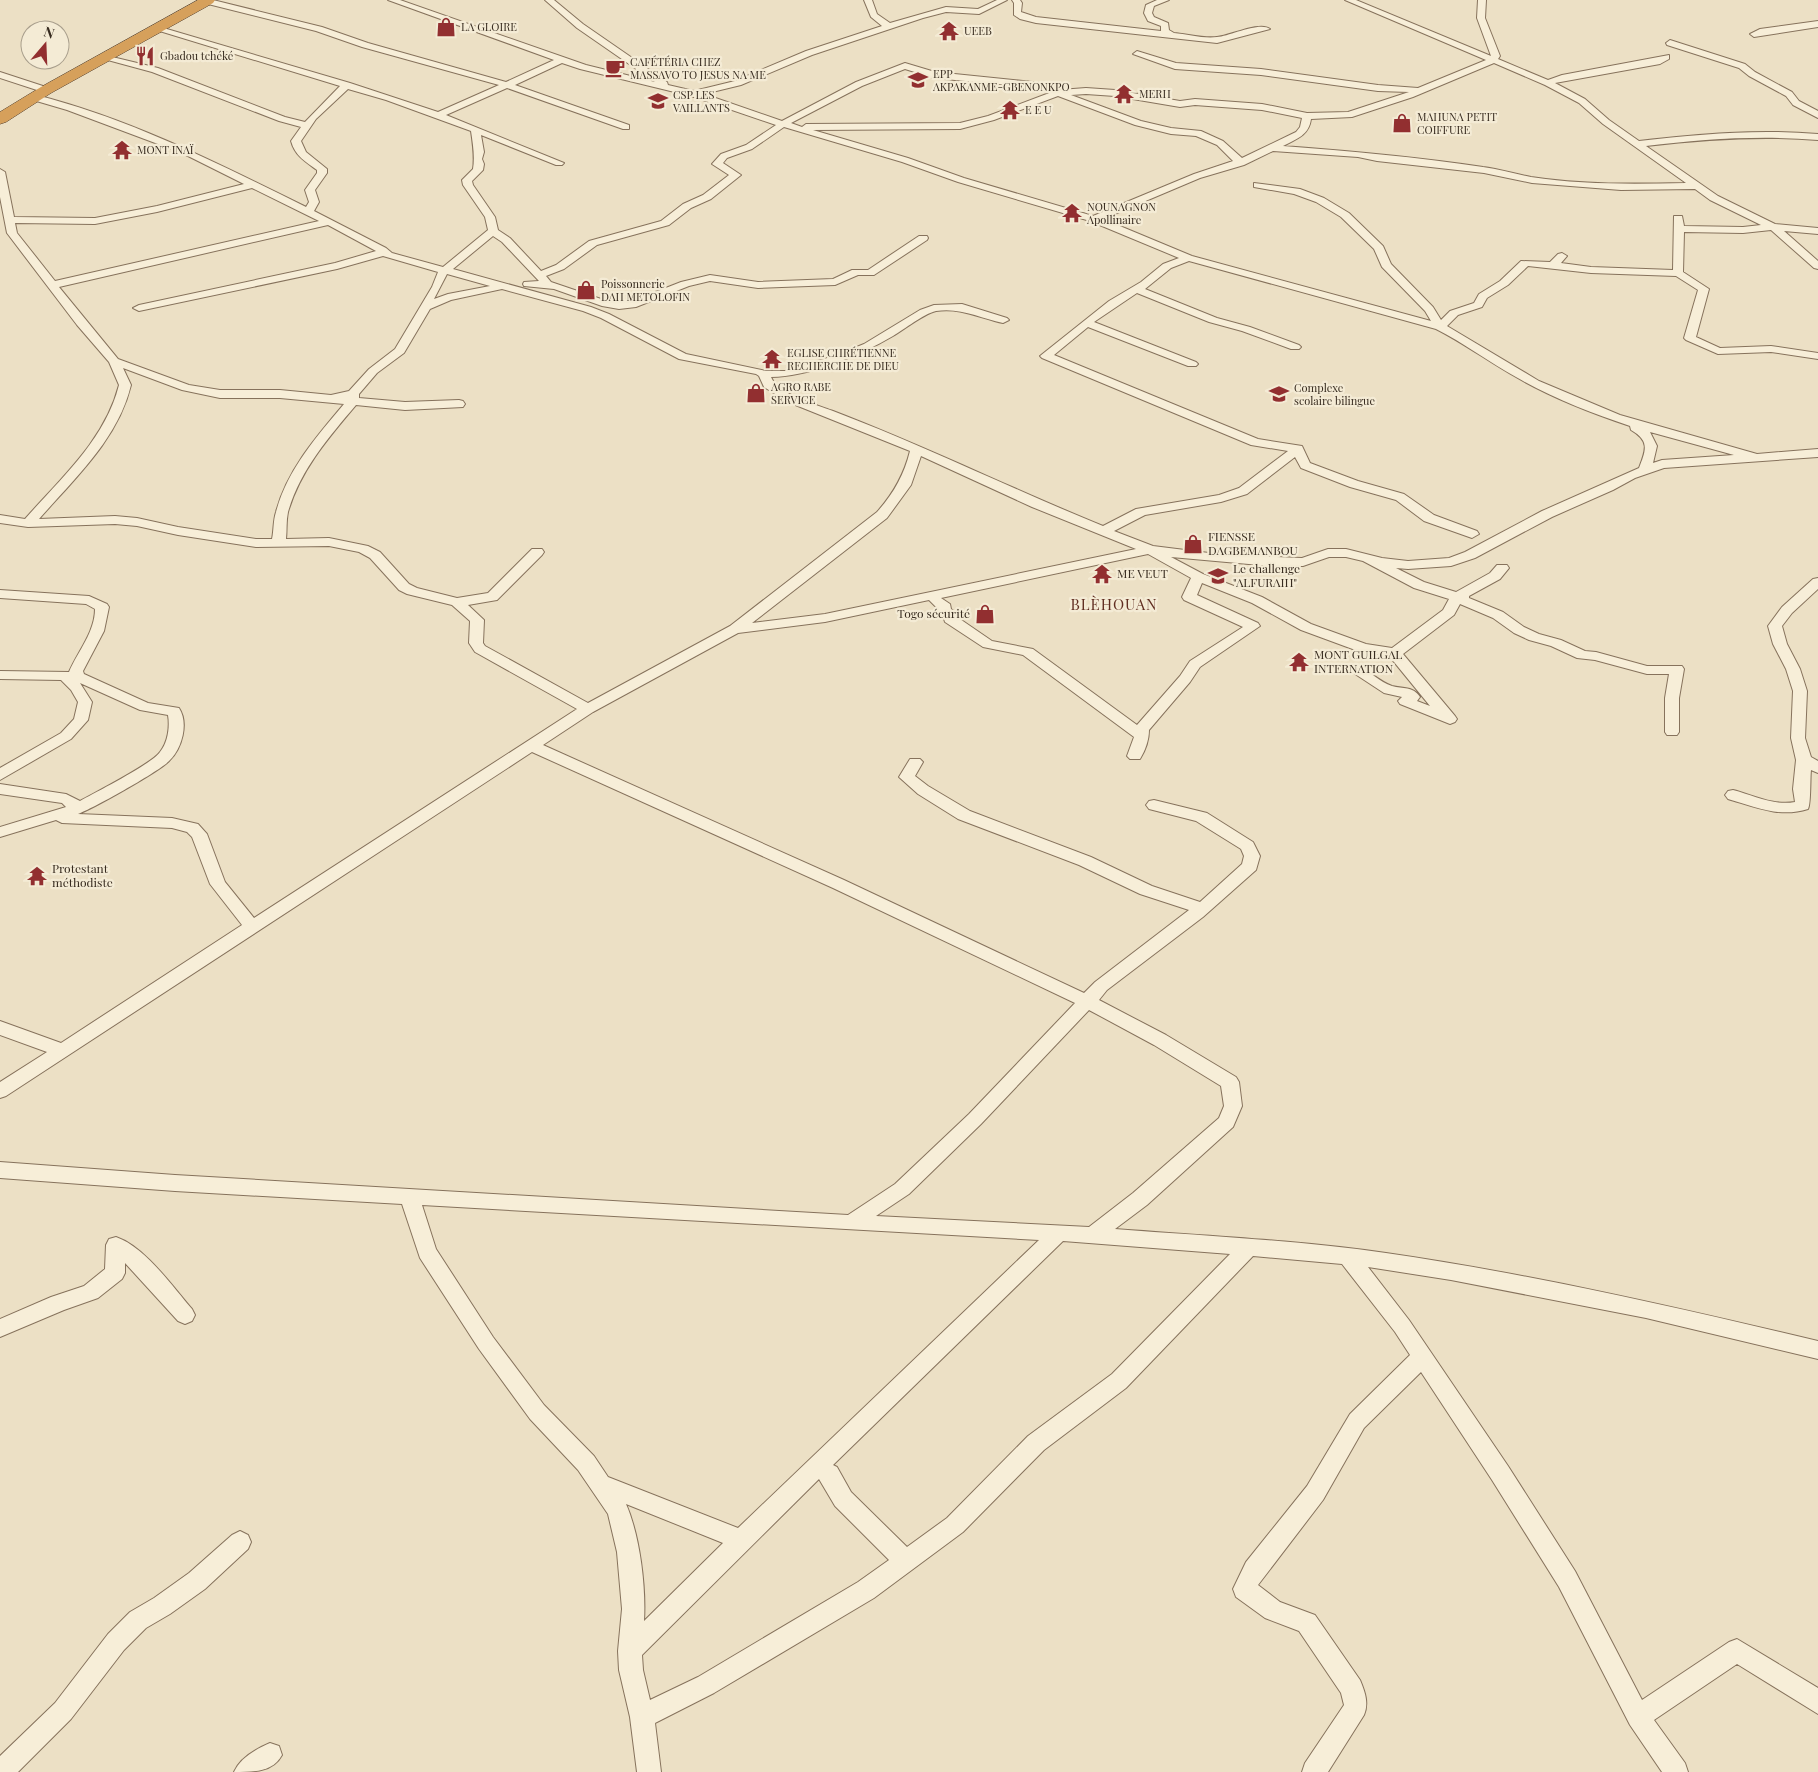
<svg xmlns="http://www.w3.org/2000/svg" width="1818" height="1772" viewBox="0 0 1818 1772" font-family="'Playfair Display',serif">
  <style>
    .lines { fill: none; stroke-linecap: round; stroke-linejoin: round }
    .street-casing { stroke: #86725c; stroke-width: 2 }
    .highway-casing { stroke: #544130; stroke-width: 1 }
    .street { fill: #f7eed8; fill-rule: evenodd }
    .highway { fill: #d6a05b; fill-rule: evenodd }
    .labels { text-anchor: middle; stroke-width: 4.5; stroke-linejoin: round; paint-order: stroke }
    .far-poi-label { font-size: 11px; fill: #372b1f; stroke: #f4ebd5; text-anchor: start }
    .poi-label { font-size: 12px; fill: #372b1f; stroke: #f4ebd5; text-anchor: start }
    .quarter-label { font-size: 15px; letter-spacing: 1px; fill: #612e21; stroke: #f4ebd5 }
  </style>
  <rect width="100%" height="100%" fill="#ece0c5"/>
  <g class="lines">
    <defs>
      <g id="street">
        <path d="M 204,0 L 213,0 L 322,27 L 368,43 L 506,82 L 554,60 L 388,0 L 400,0 L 586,65 L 655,82 L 577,28 L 545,0 L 554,0 L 583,24 L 667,82 L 668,85 L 694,91 L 735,81 L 806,51 L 882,26 L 871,17 L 864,0 L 872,0 L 877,14 L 890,23 L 946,7 L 978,9 L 997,0 L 1007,0 L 979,14 L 946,12 L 923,18 L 812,55 L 741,85 L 704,94 L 782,121 L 856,82 L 905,63 L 935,72 L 1051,84 L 1060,90 L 1086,88 L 1115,90 L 1180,101 L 1195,99 L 1262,104 L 1307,113 L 1348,112 L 1409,92 L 1378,91 L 1261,75 L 1175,69 L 1133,54 L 1137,51 L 1176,63 L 1261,69 L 1378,85 L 1418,88 L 1486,60 L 1345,0 L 1356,0 L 1491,56 L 1477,18 L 1478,0 L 1486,0 L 1485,18 L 1500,56 L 1498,59 L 1548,80 L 1562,75 L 1669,55 L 1669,59 L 1660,64 L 1555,83 L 1585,99 L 1609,120 L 1639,141 C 1699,134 1758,129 1818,134 L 1818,140 C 1760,135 1704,139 1646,146 L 1718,196 L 1775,224 L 1818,228 L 1818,234 L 1784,231 L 1818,261 L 1818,269 L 1814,268 L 1771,230 L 1743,233 L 1684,232 L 1683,272 L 1709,289 L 1696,337 L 1720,348 L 1771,346 L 1818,353 L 1818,359 L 1771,352 L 1718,354 L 1686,340 L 1684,338 L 1698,290 L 1676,276 L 1591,273 L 1528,266 L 1508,285 L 1487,298 L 1482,307 L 1458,315 L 1447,326 L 1539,381 L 1620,415 L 1757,454 L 1818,449 L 1818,457 L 1664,468 L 1635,478 L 1613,490 L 1552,517 L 1475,558 L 1451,566 L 1408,569 L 1396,568 L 1424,582 L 1456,592 L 1490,573 L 1497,565 L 1507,565 L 1509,568 L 1500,579 L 1469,596 L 1469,598 L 1503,612 L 1524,627 L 1539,634 L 1561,640 L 1585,651 L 1596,652 L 1647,666 L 1682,666 L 1684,669 L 1679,698 L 1679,732 L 1677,735 L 1667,735 L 1665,732 L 1665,698 L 1669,674 L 1647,674 L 1595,660 L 1577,658 L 1551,646 L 1529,640 L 1514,633 L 1493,618 L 1460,604 L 1454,615 L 1403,654 L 1455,716 L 1457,719 L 1455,722 L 1450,724 L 1400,704 L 1398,701 L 1402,697 L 1384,693 L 1346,668 L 1348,665 L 1358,665 C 1369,671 1380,682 1392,686 C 1403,689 1413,686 1420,697 L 1417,701 L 1430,706 L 1390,657 L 1358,651 L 1301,630 L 1252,603 L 1202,583 L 1197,595 L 1258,623 L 1260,626 L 1200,667 L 1190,682 L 1149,730 C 1149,740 1145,751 1140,759 L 1130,759 L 1127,756 L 1134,737 L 1023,655 L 983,647 L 945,622 L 943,616 L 938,613 L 937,608 L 929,600 L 825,622 L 738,633 L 593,712 L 543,745 L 844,880 L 1084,993 L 1095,982 L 1189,910 L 1140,894 L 1079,865 L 958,819 L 918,794 L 899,777 L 910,759 L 920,759 L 923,762 L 915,776 L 928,786 L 970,811 L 1091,857 L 1152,886 L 1200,902 L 1242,864 L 1244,856 L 1241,849 L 1196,821 L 1149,809 L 1146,805 L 1149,801 L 1154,800 L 1207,813 L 1253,842 L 1260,856 L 1256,870 L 1203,917 L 1107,990 L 1099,1000 L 1166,1035 L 1236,1077 L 1239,1082 L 1242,1106 L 1233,1127 L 1147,1205 L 1115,1229 C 1205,1236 1296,1240 1386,1253 C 1531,1274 1675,1307 1818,1341 L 1818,1359 L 1646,1318 L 1451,1280 L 1368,1267 L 1409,1320 L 1508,1466 L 1575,1571 L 1642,1700 L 1729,1642 L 1737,1639 L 1818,1688 L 1818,1714 L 1737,1664 L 1654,1720 L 1685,1763 L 1688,1772 L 1662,1772 L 1630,1725 L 1559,1587 L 1492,1480 L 1421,1372 L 1364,1428 L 1323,1500 L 1258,1585 L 1280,1602 L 1315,1615 L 1360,1680 C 1365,1692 1369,1703 1364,1715 L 1328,1772 L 1302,1772 L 1305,1763 L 1344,1705 L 1341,1693 L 1299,1631 L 1265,1618 L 1236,1597 L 1233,1589 L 1246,1562 L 1307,1486 L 1350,1414 L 1410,1355 L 1395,1332 L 1342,1264 L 1253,1256 L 1126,1388 L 1044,1450 L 963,1532 L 874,1598 L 714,1693 L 655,1723 L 661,1772 L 637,1772 L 630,1717 L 619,1670 L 618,1651 L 622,1609 L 617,1552 L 608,1514 L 578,1470 L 530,1419 L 479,1349 L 420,1258 L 402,1204 L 175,1191 L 0,1178 L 0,1162 L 175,1175 L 848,1215 L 895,1184 L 969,1114 L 1075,1003 L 833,888 L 532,752 L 6,1096 L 0,1098 L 0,1082 L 47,1052 L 0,1035 L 0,1021 L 61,1043 L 242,925 L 210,884 L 192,837 L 187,832 L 172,828 L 62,823 L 56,820 L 0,837 L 0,827 L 66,807 L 62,803 L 0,794 L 0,784 L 66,794 L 80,801 C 96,792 152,764 160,752 C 168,742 170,727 168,715 L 140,710 L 80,683 L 92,702 L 88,720 L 71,739 L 0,780 L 0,768 L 61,733 L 74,719 L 78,702 L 71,690 L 61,680 L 0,679 L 0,671 L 69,672 C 78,651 95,632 95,609 L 86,604 L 0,598 L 0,590 L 89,596 L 107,604 L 109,607 L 104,631 L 83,671 L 84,674 L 148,703 L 179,708 C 189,723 182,749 169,761 C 160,771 92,809 78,814 L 172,818 L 198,824 L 207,834 L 225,882 L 254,918 L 577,709 L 475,652 L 469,643 L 470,621 L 452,605 L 407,594 L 399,590 L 370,558 L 359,552 L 329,546 L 256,547 L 178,535 L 137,526 L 115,524 L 28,527 L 0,523 L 0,515 L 25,519 C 61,478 105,440 119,385 L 109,362 L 77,325 L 7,233 L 0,197 L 0,169 L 5,172 L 14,217 L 95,218 L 157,206 L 244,184 L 182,153 L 67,110 L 33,100 L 33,96 L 36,95 C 131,119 219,164 306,207 L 309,202 L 305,190 L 317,173 L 317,170 C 306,162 295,156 291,141 L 301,127 L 279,121 L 152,72 L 104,59 L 104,55 L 158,68 L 285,117 L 305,122 L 340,86 L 153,29 L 160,27 L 350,83 L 438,112 L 499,85 L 362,47 L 316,31 L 204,3 ZM 562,63 L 580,69 L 691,96 L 776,125 L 746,145 L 721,154 L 712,164 L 729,175 L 703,195 L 683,204 L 661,221 L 589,241 L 556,265 L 541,271 L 510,238 L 498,230 L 495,217 L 473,185 L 472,181 L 483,170 L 484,164 L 482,159 L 484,152 L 481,135 L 556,165 L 562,165 L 564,163 L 446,115 L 507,88 L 623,129 L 629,129 L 629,125 L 515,85 ZM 1494,63 L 1545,85 L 1579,103 L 1603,124 L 1686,183 C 1635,184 1582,185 1531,177 C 1515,174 1499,169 1483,167 C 1417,157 1350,151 1283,146 C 1297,139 1309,135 1311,119 L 1352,117 L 1413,97 ZM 905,69 L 934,78 L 1048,89 L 1052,92 L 988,116 L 960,123 L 806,124 L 802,127 L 791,123 L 862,86 ZM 348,89 L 386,100 L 471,131 C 473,144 475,157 473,169 L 462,180 L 463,185 L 485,217 L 488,230 L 443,267 L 392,253 L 386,248 L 314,211 L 319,202 L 315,190 L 327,173 L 327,169 L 306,152 L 301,141 L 316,119 ZM 1086,94 L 1115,96 L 1180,107 L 1195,105 L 1262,110 L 1302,118 L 1300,127 L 1296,132 L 1242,158 L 1223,141 L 1201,131 L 1171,128 L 1141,121 L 1071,95 ZM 1058,96 L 1135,125 L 1171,134 L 1196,136 L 1217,145 L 1233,161 L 1194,174 L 1093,216 L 964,178 L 908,158 L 813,130 L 960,129 L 994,120 ZM 784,127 L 902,162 L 958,182 L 1090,221 L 1179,258 L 1163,264 L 1141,282 L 1109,301 L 1040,356 L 1042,358 L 1251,445 L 1288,451 L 1239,488 L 1219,495 L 1136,509 L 1103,526 C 1012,489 925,446 833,411 C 817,405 777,394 771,377 C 808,377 861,355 893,336 C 905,329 923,314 936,311 C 960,307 980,318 1003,323 L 1009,320 L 1007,318 L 962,304 L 934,305 L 920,310 L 864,344 L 837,355 L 785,371 L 766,371 L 686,354 L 609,314 L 591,307 L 453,269 L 493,236 L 502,242 L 539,281 L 524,282 L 523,284 L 524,286 L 554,289 L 602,306 L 619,309 L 636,307 L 689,286 L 710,281 L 758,288 L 835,285 L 858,275 L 874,275 L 927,240 L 928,238 L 927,236 L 919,236 L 868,270 L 852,270 L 833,279 L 758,282 L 710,275 L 681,282 L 630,302 L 619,302 L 607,301 L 551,282 L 546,276 L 564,269 L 597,245 L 669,225 L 691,208 L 711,199 L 741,175 L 723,163 L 727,158 L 752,149 ZM 1273,151 L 1358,157 L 1377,161 L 1484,173 L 1532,183 L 1621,190 L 1695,189 L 1710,200 L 1761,225 L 1743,227 L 1684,226 L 1682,216 L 1674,216 L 1673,270 L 1591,267 L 1561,263 L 1567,256 L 1562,253 L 1558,254 L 1550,262 L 1521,261 L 1500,281 L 1479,294 L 1474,303 L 1450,311 L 1441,320 L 1433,307 L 1391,264 L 1383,246 L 1349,213 L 1324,198 L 1300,189 L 1254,183 L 1254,187 L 1294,194 L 1316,202 L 1341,217 L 1374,249 L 1382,267 L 1425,311 L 1431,321 L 1192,256 L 1103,219 L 1200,178 L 1244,165 ZM 252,188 L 319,221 L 55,281 L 17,233 L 15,223 L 95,224 L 157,212 ZM 328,225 L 376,251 L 335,263 L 139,305 L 133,308 L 139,311 L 337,269 L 383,256 L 438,272 L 432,287 L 395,349 L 369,369 L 349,391 L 331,395 L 280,390 L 220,390 L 189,385 L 118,359 L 59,287 ZM 1189,261 L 1436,329 C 1464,343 1489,362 1516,377 C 1552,398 1591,413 1630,426 L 1631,430 C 1650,441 1646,450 1639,468 L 1542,511 L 1465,552 L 1449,558 L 1408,561 L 1382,558 L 1346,549 L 1328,549 L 1302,558 L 1225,555 L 1153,546 L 1114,531 L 1145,515 L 1221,502 L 1247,494 L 1295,457 L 1301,468 L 1350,487 L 1396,500 L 1424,521 L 1472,538 L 1479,534 L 1477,531 L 1434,515 L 1404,494 L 1358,481 L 1310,463 L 1302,446 L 1258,439 L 1054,355 L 1088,327 L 1188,366 L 1196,366 L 1198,364 L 1196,362 L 1094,322 L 1137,293 L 1209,322 L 1242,331 L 1291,349 L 1299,349 L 1301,347 L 1299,345 L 1250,327 L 1217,318 L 1145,289 L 1171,268 ZM 447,274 L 490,286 L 448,294 L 434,299 ZM 502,289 L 583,311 L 601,318 L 679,359 L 756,374 L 759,376 L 764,387 L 788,402 L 910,451 C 904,475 894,493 877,512 L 730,626 L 588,703 L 485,646 L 483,643 L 484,620 L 468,605 L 497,600 L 542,555 L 544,552 L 542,549 L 532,549 L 488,593 L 457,598 L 417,588 L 409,584 L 380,552 L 368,546 L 329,538 L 286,539 C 287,530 286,521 288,512 C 300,470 329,437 356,405 L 405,410 L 463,407 L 465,404 L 463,401 L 459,400 L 405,402 L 359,398 L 359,394 L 377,373 L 404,353 L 430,309 L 451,300 ZM 123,368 L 182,390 L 220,398 L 280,398 L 344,404 C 317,436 287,470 276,512 C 273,521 274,530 272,539 L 256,539 L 178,527 L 137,518 L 115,516 L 39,519 C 75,478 118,439 131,385 ZM 1650,432 L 1734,455 L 1662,460 L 1653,463 L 1657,446 ZM 921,456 L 1032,507 L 1136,549 L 825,614 L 752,623 L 887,518 L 911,485 ZM 1148,554 L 1191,578 L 1182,597 L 1184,600 L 1243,627 L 1190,661 L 1180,676 L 1137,725 L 1033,649 L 992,641 L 957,617 L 957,614 L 951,609 L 950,604 L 941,598 ZM 1171,557 L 1271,566 L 1303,566 L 1329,557 L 1346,557 L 1363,561 L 1414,588 L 1449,599 L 1443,610 L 1392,648 L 1366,644 L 1311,624 L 1262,597 L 1203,574 ZM 1089,1010 L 1154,1045 L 1221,1086 L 1224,1106 L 1219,1118 L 1133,1193 L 1089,1227 L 876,1216 L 909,1194 L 981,1124 ZM 422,1205 L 1039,1240 L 738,1528 L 608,1477 L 594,1456 L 544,1405 L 493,1337 L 436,1249 ZM 1063,1241 L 1230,1254 L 1112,1374 L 1028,1436 L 947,1518 L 907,1547 L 851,1492 L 837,1467 L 833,1465 ZM 819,1479 L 835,1506 L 889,1560 L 858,1582 L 698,1677 L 650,1700 L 643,1670 L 642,1655 ZM 626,1504 L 723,1543 L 644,1621 C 646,1587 640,1536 626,1504 Z"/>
        <path d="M 1012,0 L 1020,0 L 1022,3 L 1021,12 L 1036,17 L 1161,31 L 1161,26 L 1148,21 L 1144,13 L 1146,5 L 1157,0 L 1169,0 L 1154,6 L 1152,13 L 1154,17 L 1168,23 L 1169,30 L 1174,33 C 1187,34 1204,39 1217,37 C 1230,36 1260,21 1270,29 L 1217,43 L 1036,23 L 1020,19 L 1014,15 L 1014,3 Z"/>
        <polygon points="1818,21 1818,27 1754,37 1750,34 1760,29"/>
        <polygon points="1670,40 1745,64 1755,72 1792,92 1799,101 1818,111 1818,118 1793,105 1786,96 1749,76 1739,68 1667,45 1666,43"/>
        <polygon points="0,72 49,88 51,90 46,93 0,78"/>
        <path d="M 1818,578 L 1818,589 L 1792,613 L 1782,626 L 1787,644 L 1800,669 L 1807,691 L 1805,738 L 1811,757 L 1818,761 L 1818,773 L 1811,770 C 1810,778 1811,804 1808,809 C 1780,818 1755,807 1728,799 L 1725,795 L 1728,791 L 1733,790 C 1753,795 1773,806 1795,802 L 1793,789 L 1796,760 L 1791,738 L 1793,691 L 1786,669 L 1773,644 L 1768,626 L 1782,607 L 1813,579 Z"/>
        <path d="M 116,1237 C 145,1247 172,1286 192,1309 L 195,1315 L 192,1321 L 185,1324 L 178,1321 L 125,1263 L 125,1273 L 122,1279 L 98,1298 L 64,1310 L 0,1337 L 0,1319 L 51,1297 L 84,1286 L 105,1269 L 106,1245 L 109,1239 Z"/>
        <polygon points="240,1531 248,1535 251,1542 248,1549 205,1589 170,1614 146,1628 124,1650 71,1719 18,1772 0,1772 0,1756 55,1703 108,1634 130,1612 154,1598 189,1573 232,1535"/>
        <path d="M 270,1743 L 279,1746 L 282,1755 C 273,1772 254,1772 234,1772 C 240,1758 256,1749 270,1743 Z"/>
      </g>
      <polygon id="highway" points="198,0 215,0 213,3 51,93 6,122 0,124 0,112 41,87"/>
    </defs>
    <use href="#street" class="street-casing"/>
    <use href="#highway" class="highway-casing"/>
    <use href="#street" class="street"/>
    <use href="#highway" class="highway"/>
  </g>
  <defs>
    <symbol id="shop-bare" viewBox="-9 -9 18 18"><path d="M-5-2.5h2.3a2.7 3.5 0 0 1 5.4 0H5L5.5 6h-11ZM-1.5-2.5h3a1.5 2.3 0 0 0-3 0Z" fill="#922f30" stroke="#f4ebd5" stroke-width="2.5" paint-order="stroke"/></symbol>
    <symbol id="temple-bare" viewBox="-9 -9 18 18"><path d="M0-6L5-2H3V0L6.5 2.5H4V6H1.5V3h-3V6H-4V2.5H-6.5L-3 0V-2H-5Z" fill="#922f30" stroke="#f4ebd5" stroke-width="2.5" paint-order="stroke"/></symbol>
    <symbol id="restaurant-bare" viewBox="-9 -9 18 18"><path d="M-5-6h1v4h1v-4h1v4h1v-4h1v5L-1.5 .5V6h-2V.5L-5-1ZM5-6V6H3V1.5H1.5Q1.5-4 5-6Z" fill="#922f30" stroke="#f4ebd5" stroke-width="2.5" paint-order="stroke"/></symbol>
    <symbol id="cafe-bare" viewBox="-9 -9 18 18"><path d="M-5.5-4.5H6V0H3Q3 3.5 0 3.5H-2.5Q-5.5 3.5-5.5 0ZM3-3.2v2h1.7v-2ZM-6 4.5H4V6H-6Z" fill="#922f30" stroke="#f4ebd5" stroke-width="2.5" paint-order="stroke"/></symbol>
    <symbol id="school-bare" viewBox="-9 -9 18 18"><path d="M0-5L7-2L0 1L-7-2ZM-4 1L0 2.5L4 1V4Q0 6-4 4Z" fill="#922f30" stroke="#f4ebd5" stroke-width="2.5" paint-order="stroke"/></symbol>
  </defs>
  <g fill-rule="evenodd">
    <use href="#shop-bare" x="432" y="13" width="28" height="28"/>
    <use href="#temple-bare" x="935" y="17" width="28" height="28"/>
    <use href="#restaurant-bare" x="131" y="42" width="28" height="28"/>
    <use href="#cafe-bare" x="601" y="54" width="28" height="28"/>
    <use href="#school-bare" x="904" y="66" width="28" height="28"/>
    <use href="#temple-bare" x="1110" y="80" width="28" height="28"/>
    <use href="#school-bare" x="644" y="87" width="28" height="28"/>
    <use href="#temple-bare" x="996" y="96" width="28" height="28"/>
    <use href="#shop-bare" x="1388" y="109" width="28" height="28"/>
    <use href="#temple-bare" x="108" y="136" width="28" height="28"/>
    <use href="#temple-bare" x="1058" y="199" width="28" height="28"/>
    <use href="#shop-bare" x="572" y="276" width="28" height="28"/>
    <use href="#temple-bare" x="758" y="345" width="28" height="28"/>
    <use href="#shop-bare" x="742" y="379" width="28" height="28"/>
    <use href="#school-bare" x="1265" y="380" width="28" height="28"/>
    <use href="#shop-bare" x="1179" y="530" width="28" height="28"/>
    <use href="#temple-bare" x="1088" y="560" width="28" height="28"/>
    <use href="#school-bare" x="1204" y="562" width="28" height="28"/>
    <use href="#shop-bare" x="971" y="600" width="28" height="28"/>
    <use href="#temple-bare" x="1285" y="648" width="28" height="28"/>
    <use href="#temple-bare" x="23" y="862" width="28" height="28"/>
  </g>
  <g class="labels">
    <g class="far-poi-label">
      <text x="461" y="31">LA GLOIRE</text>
      <text x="964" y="35">UEEB</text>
      <text x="160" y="60">Gbadou tchéké</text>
      <text x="630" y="66">CAFÉTÉRIA CHEZ<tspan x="630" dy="13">MASSAVO TO JESUS NA ME</tspan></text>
      <text x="933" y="78">EPP<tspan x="933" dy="13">AKPAKANME-GBENONKPO</tspan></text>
      <text x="1139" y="98">MERH</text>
      <text x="673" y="99">CSP LES<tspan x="673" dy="13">VAILLANTS</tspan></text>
      <text x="1025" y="114">E E U</text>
      <text x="1417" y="121">MAHUNA PETIT<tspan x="1417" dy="13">COIFFURE</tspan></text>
      <text x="137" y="154">MONT INAÏ</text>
      <text x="1087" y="211">NOUNAGNON<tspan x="1087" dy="13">Apollinaire</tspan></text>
      <text x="601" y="288">Poissonnerie<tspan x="601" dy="13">DAH METOLOFIN</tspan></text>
      <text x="787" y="357">EGLISE CHRÉTIENNE<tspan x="787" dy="13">RECHERCHE DE DIEU</tspan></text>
      <text x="771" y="391">AGRO RABE<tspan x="771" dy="13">SERVICE</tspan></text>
      <text x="1294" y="392">Complexe<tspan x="1294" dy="13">scolaire bilingue</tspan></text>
    </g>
    <g class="poi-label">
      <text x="1208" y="541">FIENSSE<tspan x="1208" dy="14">DAGBEMANBOU</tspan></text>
      <text x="1233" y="573">Le challenge<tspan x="1233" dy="14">"ALFURAIH"</tspan></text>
      <text x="1117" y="578">ME VEUT</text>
      <text x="970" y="618" text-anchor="end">Togo sécurité</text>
      <text x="1314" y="659">MONT GUILGAL<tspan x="1314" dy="14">INTERNATION</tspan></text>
      <text x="52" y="873">Protestant<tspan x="52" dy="14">méthodiste</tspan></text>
    </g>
    <g class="quarter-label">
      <text x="1114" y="610">BLÈHOUAN</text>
    </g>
  </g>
  <g transform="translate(45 45) rotate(19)"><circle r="24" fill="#f4ebd5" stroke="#a89e8c"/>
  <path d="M0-4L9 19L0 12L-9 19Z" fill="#922f30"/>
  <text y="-8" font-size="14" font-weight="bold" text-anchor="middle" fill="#372b1f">N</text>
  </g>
</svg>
